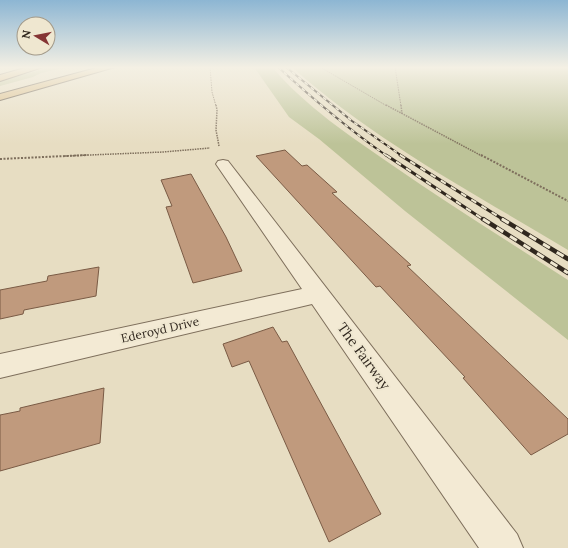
<svg xmlns="http://www.w3.org/2000/svg" width="568" height="548" viewBox="0 0 568 548" font-family="Lora,serif">
  <style>
    .green { fill: #bdc398 }
    .building { fill: #c09a7d; stroke: #7a5b45 }
    .lines { fill: none; stroke-linecap: round; stroke-linejoin: round }
    .minor-casing { stroke: #7e6f5c; stroke-width: 2 }
    .trunk-casing { stroke: #4c3e2f; stroke-width: 2 }
    .path-far2 { stroke: #7e6f5c; stroke-width: 1; stroke-dasharray: 1.5 1; stroke-linecap: butt }
    .path-far1 { stroke: #7e6f5c; stroke-width: 1.5; stroke-dasharray: 1.5 1; stroke-linecap: butt }
    .path { stroke: #7e6f5c; stroke-width: 2; stroke-dasharray: 2 1.5; stroke-linecap: butt }
    .minor { fill: #f3ead4; fill-rule: evenodd }
    .trunk { fill: #d9b87e; fill-rule: evenodd }
    .rail-far2-casing { stroke: #30271e; stroke-width: 2 }
    .rail-far1-casing { stroke: #30271e; stroke-width: 3 }
    .rail-casing { stroke: #30271e; stroke-width: 4.5 }
    .rail-far2 { stroke: #efe7d0; stroke-width: 1.5; stroke-dasharray: 4; stroke-linecap: butt }
    .rail-far1 { stroke: #efe7d0; stroke-width: 2; stroke-dasharray: 6; stroke-linecap: butt }
    .rail { stroke: #efe7d0; stroke-width: 3; stroke-dasharray: 8; stroke-linecap: butt }
    .labels { text-anchor: middle; stroke-width: 4; stroke-linejoin: round; paint-order: stroke }
    .street-label { font-size: 12px; fill: #30271e; stroke: #efe7d0 }
    .near-street-label { font-size: 14px; fill: #30271e; stroke: #efe7d0 }
  </style>
  <rect width="100%" height="100%" fill="#e7ddc2"/>
  <g class="green">
    <polygon points="51,67 68,67 41,73 33,77 0,86 0,81"/>
    <path d="M 254,67 L 272,67 C 306,107 350,136 392,165 C 450,205 509,242 568,280 L 568,340 L 405,211 L 319,139 L 289,117 Z"/>
    <path d="M 292,67 L 568,67 L 568,250 C 474,193 374,141 292,67 Z"/>
  </g>
  <g class="building">
    <polygon points="285,150 302,166 307,165 337,192 332,193 411,265 407,266 568,419 568,434 531,455 463,378 465,377 380,286 376,287 256,156"/>
    <polygon points="191,174 226,237 242,271 193,283 166,207 172,206 161,180"/>
    <polygon points="99,267 96,296 24,310 23,314 0,319 0,290 47,281 48,276"/>
    <polygon points="273,327 282,342 287,341 381,514 329,542 249,361 232,367 223,344"/>
    <polygon points="104,388 100,443 0,471 0,415 20,411 20,408"/>
  </g>
  <g class="lines">
    <defs>
      <polygon id="minor" points="223,160 228,161 517,534 523,548 479,548 312,304 0,378 0,354 302,289 216,164 218,161"/>
      <g id="trunk">
        <polygon points="28,67 43,67 0,81 0,75"/>
        <polygon points="100,67 115,67 0,100 0,94"/>
      </g>
    </defs>
    <use href="#minor" class="minor-casing"/>
    <use href="#trunk" class="trunk-casing"/>
    <g class="path-far2">
      <polyline points="210,67 212,92 216,106"/>
      <polyline points="320,67 387,106"/>
      <polyline points="395,67 401,106"/>
    </g>
    <g class="path-far1">
      <polyline points="216,105 217,110 216,130 219,146"/>
      <polyline points="386,105 482,156"/>
      <polyline points="401,105 402,114"/>
      <polyline points="65,156 163,152 210,148"/>
    </g>
    <g class="path">
      <polyline points="481,155 568,201"/>
      <polyline points="0,159 88,155"/>
    </g>
    <use href="#minor" class="minor"/>
    <use href="#trunk" class="trunk"/>
    <defs>
      <g id="rail-far2">
        <path d="M 278,67 C 313,99 348,129 387,156"/>
        <polyline points="286,67 352,121 402,156"/>
      </g>
      <g id="rail-far1">
        <polyline points="386,155 484,220"/>
        <polyline points="400,155 504,220"/>
      </g>
      <g id="rail">
        <polyline points="483,219 568,273"/>
        <polyline points="502,219 568,259"/>
      </g>
    </defs>
    <use href="#rail-far2" class="rail-far2-casing"/>
    <use href="#rail-far1" class="rail-far1-casing"/>
    <use href="#rail" class="rail-casing"/>
    <use href="#rail-far2" class="rail-far2"/>
    <use href="#rail-far1" class="rail-far1"/>
    <use href="#rail" class="rail"/>
  </g>
  <linearGradient id="sky" x2="0" y2="1"><stop stop-color="#8db6d3"/><stop offset="0.47" stop-color="#f4f0e4"/><stop offset="1" stop-color="#f4f0e4" stop-opacity="0"/></linearGradient>
  <rect width="568" height="144" fill="url(#sky)"/>
  <g class="labels">
    <g class="street-label">
      <text transform="translate(160 330) rotate(-13)" y="4">Ederoyd Drive</text>
    </g>
    <g class="near-street-label">
      <text transform="translate(364 356) rotate(54)" y="5">The Fairway</text>
    </g>
  </g>
  <g transform="translate(36 36) rotate(280)"><circle r="19" fill="#efe7d0" stroke="#a39a89"/>
  <path d="M0-3L7 15L0 10L-7 15Z" fill="#853534"/>
  <text y="-6" font-size="11" font-weight="bold" text-anchor="middle" fill="#30271e">N</text>
  </g>
</svg>
